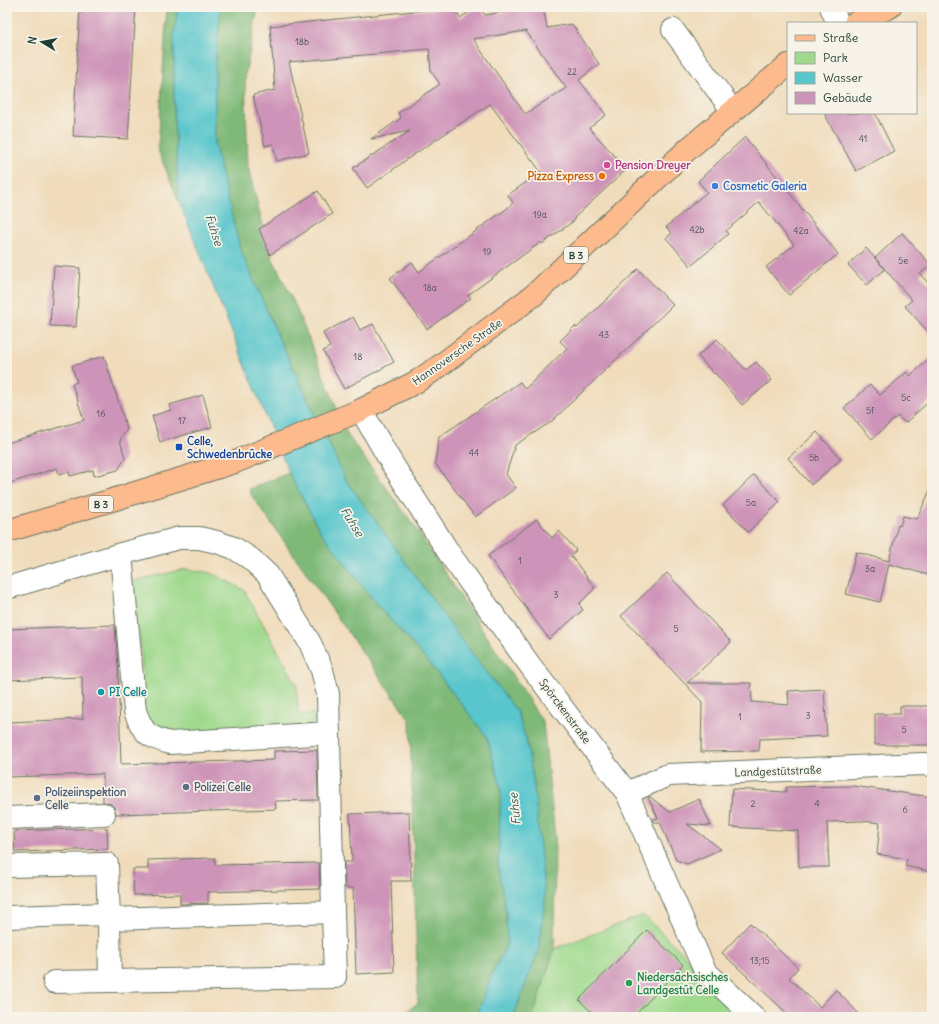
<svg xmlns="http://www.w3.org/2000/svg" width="939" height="1024" viewBox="0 0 939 1024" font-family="Delius,sans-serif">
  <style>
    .green { fill: #9fd98d; stroke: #5f8b60 }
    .forest { fill: #7fb978; stroke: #4f7b56 }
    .water { fill: #58c6cc; stroke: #3c8280 }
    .building { fill: #ce93b8; fill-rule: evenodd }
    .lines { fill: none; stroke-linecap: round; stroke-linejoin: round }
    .minor-casing { stroke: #687563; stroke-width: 24 }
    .major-casing { stroke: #687563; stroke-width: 24 }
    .minor { stroke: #fff; stroke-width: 22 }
    .major { stroke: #fcba8d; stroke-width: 22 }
    .hotel-dot { fill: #d1479c; stroke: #f7f3e8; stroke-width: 1.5 }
    .food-dot { fill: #e8710a; stroke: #f7f3e8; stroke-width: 1.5 }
    .shop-dot { fill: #3f7fe0; stroke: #f7f3e8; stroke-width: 1.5 }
    .transit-dot { fill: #1a4fb4; stroke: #f7f3e8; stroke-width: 1.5 }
    .culture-dot { fill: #0f9aa8; stroke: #f7f3e8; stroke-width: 1.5 }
    .service-dot { fill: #5c6f8a; stroke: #f7f3e8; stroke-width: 1.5 }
    .leisure-dot { fill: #2e9e5b; stroke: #f7f3e8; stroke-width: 1.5 }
    .labels { text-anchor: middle; stroke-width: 3.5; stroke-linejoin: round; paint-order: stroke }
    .number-label { font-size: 9px; fill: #4b5255 }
    .shield { fill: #f7f3e8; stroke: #60746a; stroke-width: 1 }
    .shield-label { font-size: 10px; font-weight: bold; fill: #1f3d34 }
    .hotel-label { font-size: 11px; font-weight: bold; fill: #b23c85; stroke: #f7f3e8; text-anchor: start }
    .food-label { font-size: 11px; font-weight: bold; fill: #c56008; stroke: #f7f3e8; text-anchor: end }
    .shop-label { font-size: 11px; font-weight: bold; fill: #366cbe; stroke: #f7f3e8; text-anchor: start }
    .street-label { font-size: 11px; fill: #1f3d34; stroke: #f7f3e8 }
    .transit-label { font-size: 11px; font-weight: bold; fill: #164399; stroke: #f7f3e8; text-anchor: start }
    .culture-label { font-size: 11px; font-weight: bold; fill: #0d838f; stroke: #f7f3e8; text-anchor: start }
    .service-label { font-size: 11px; font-weight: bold; fill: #4e5e75; stroke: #f7f3e8; text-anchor: start }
    .leisure-label { font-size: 11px; font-weight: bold; fill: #27864d; stroke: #f7f3e8; text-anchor: start }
    .water-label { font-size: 12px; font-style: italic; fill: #2d5f5a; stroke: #f7f3e8 }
  </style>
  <rect width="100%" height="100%" fill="#f7f3e8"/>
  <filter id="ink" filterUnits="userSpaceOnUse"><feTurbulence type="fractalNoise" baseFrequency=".025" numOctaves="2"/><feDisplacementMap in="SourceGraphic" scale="8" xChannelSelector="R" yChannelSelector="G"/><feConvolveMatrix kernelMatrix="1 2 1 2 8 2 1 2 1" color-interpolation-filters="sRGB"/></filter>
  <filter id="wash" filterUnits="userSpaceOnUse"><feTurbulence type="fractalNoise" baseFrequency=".012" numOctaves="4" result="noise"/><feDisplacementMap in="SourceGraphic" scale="16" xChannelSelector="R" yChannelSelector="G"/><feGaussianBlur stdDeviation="0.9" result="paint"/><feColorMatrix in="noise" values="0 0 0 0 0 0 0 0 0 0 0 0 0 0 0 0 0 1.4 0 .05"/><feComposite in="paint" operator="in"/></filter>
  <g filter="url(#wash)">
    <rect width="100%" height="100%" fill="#f0dcbb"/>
    <g class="green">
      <polygon points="186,569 211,573 244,590 297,685 298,714 321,714 309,726 171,738 146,724 136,682 143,676 139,630 132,623 134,581"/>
      <polygon points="643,915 749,1017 533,1017 554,949"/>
    </g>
    <g class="forest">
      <path d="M 167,7 L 178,7 C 169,71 176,138 179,202 L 158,150 Z"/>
      <polygon points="221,7 258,7 245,76 248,167 270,253 295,305 348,436 413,524 543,722 555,837 554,949 533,1017 513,1017 539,949 545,899 534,786 526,739 517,712 461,639 346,480 281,343 240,249 215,146 215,66"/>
      <polygon points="289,473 320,531 379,607 428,661 487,737 501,788 498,867 506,912 507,944 491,976 479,1010 474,1017 398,1017 418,1003 410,720 252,496 249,489"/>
    </g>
    <polygon class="water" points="178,7 221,7 215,66 215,146 240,249 281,343 346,480 461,639 517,712 526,739 534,786 545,899 539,949 513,1017 474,1017 479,1010 491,976 507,944 506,912 498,867 501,788 487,737 428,661 379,607 320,531 289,473 179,202 174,117 174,33"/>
    <g id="blocks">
      <g class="building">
        <polygon points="80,7 136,7 128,139 73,136"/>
        <path d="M 453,7 L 460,18 L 477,7 L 479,7 L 485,15 L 531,7 L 543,7 L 547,28 L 572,24 L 599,64 L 579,80 L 606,115 L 589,128 L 627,169 L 574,218 L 575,220 L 542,244 L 541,242 L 468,295 L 471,298 L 427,329 L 390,278 L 412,262 L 419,272 L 505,210 L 513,203 L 508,195 L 541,172 L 490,104 L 416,153 L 367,188 L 353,168 L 410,131 L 371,139 L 401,118 L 398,113 L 440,84 L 431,71 L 429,49 L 289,62 L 309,153 L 277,161 L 273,144 L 265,146 L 253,95 L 275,90 L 270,26 ZM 526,31 L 566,88 L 525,114 L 473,39 Z"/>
        <polygon points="824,113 875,113 894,151 856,171"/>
        <polygon points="745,137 838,254 789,295 766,267 794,245 759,202 726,231 728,234 691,266 666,238 672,233 666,227 707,192 698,181"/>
        <polygon points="318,191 332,214 270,255 259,229"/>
        <polygon points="902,233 931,265 920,274 929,284 932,281 932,336 905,306 912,300 875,258"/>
        <polygon points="866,248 885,269 867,285 848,265"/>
        <polygon points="54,266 80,268 76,327 50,326"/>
        <polygon points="638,269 673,305 551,422 515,445 506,474 516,488 475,517 435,463 439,437 520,382 525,389 567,348 560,341 575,326 577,328"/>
        <polygon points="353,317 360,330 373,324 394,362 344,389 323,351 330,347 323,333"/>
        <polygon points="717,339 746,370 756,362 772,380 742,405 715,373 714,374 698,356"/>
        <polygon points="104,356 127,429 120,440 125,458 118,470 94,476 93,470 70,476 69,472 59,474 57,468 7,484 7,443 84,420 72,384 77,382 72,366"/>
        <polygon points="932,356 932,399 905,423 898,416 872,439 844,408 870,385 880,395 907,372 910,376"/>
        <polygon points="203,395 212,427 160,442 152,416 171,410 169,405"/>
        <polygon points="817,432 841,459 811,485 788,458"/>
        <polygon points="754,475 780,502 748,532 723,505"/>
        <polygon points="932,486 932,576 889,564 880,602 846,594 856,552 889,561 898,525 900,526 903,516 917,519"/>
        <polygon points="537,519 552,538 559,531 576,550 571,556 595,588 579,604 583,610 549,639 488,556"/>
        <polygon points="667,573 731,642 687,683 751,683 752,702 789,705 788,691 824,689 827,736 760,739 759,751 701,752 702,702 621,616"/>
        <polygon points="115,625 118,667 121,764 274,760 274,751 317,750 318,800 275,801 276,809 116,814 114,807 109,803 103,802 103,774 7,777 7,722 83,719 82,677 7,680 7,629"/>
        <polygon points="900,706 932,706 932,745 875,745 875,714 900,714"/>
        <polygon points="853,786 932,797 932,872 905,866 907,859 877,854 880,823 861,821 827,822 829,867 799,867 798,831 730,827 732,789 786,792 786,787"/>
        <polygon points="648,797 650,797 670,812 699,799 711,826 687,824 721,849 687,864 676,860 660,822 653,822 653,820 658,818"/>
        <polygon points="409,812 411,881 391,881 394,972 356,974 353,888 345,888 344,862 352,862 350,814"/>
        <polygon points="107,828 108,849 15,852 14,831"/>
        <polygon points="215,858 215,865 319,863 320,889 208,892 208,903 180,904 180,894 134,895 133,869 148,869 148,860"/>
        <polygon points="750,923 798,968 789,978 820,1007 836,990 862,1017 791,1017 722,953"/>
        <polygon points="647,930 683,965 633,1017 597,1017 579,1000"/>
      </g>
    </g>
  </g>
  <g filter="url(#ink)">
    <use href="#blocks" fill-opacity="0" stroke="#687563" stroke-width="1"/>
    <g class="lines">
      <defs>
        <g id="minor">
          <polyline points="831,7 838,23"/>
          <polyline points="673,30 732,110"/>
          <polyline points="361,410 391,462 451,556 532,668 627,793 705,971 754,1017"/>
          <path d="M 121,554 L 135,711 C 144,734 146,736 170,743 L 329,733"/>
          <polyline points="7,588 121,554 179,538 199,538 217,542 234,548 251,559 268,575 310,643 322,670 328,694 333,912 109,919 107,864 7,866"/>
          <polyline points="627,793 668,775 923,764 932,765"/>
          <polyline points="7,818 104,814"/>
          <polyline points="7,917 109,914"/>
          <polyline points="109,919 110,981 335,977 333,912"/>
          <polyline points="54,982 110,981"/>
        </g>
        <g id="major">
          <polyline points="855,23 890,7"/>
          <polyline points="7,531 109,501 235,462 361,410 416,382 437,368 534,295 688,149 788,65"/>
        </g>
      </defs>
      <use href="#minor" class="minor-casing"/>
      <use href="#major" class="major-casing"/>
      <use href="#minor" class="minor"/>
      <use href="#major" class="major"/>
    </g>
  </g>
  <circle class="hotel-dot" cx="607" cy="165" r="4"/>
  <circle class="food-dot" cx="602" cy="176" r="4"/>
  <circle class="shop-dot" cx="715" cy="186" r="4"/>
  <rect class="transit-dot" x="175" y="443" width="8" height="8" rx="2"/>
  <circle class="culture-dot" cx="101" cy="692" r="4"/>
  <g class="service-dot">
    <circle cx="186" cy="787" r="4"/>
    <circle cx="37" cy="798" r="4"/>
  </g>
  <circle class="leisure-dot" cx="629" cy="983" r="4"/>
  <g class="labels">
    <g class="number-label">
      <text x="302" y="45">18b</text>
      <text x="572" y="75">22</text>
      <text x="863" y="142">41</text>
      <text x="540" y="218">19a</text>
      <text x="697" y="233">42b</text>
      <text x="801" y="234">42a</text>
      <text x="487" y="255">19</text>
      <text x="903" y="264">5e</text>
      <text x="430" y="291">18a</text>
      <text x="604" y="338">43</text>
      <text x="358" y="360">18</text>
      <text x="906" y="401">5c</text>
      <text x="870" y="414">5f</text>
      <text x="101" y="417">16</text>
      <text x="182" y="424">17</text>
      <text x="474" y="456">44</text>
      <text x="814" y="461">5b</text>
      <text x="751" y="506">5a</text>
      <text x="520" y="564">1</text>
      <text x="870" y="572">3a</text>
      <text x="556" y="598">3</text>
      <text x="676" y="632">5</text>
      <text x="808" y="719">3</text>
      <text x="740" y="720">1</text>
      <text x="904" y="733">5</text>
      <text x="753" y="807">2</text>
      <text x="817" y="807">4</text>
      <text x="905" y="813">6</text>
      <text x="760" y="964">13;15</text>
    </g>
    <g class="shield">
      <rect x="564" y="247" width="24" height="16" rx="3"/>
      <rect x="89" y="496" width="24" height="16" rx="3"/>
    </g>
    <g class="shield-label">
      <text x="576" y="259">B 3</text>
      <text x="101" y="508">B 3</text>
    </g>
    <g class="hotel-label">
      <text x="615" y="169">Pension Dreyer</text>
    </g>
    <g class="food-label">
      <text x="594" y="180">Pizza Express</text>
    </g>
    <g class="shop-label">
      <text x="723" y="190">Cosmetic Galeria</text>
    </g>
    <g class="street-label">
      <text transform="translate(457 352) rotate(-35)" y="4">Hannoversche Straße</text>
      <text transform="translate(565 711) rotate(53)" y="4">Spörckenstraße</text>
      <text transform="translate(778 771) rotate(-2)" y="4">Landgestütstraße</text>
    </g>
    <g class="transit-label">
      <text x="187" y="445">Celle,<tspan x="187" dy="13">Schwedenbrücke</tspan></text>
    </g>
    <g class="culture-label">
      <text x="109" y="696">PI Celle</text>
    </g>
    <g class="service-label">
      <text x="194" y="791">Polizei Celle</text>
      <text x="45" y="796">Polizeiinspektion<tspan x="45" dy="13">Celle</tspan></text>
    </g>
    <g class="leisure-label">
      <text x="637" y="981">Niedersächsisches<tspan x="637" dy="13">Landgestüt Celle</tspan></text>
    </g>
    <g class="water-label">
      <text transform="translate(214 230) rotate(72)" y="4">Fuhse</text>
      <text transform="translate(352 522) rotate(58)" y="4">Fuhse</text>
      <text transform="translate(515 809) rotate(-96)" y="4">Fuhse</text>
    </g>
  </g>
  <rect width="939" height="1024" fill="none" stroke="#f7f3e8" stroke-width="24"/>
  <rect x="787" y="22" width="130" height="92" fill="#f7f3e8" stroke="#a1aaa0"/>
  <rect x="795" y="35" width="20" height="6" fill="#fcba8d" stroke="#a1aaa0"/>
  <text x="823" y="42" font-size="12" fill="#1f3d34">Straße</text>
  <rect x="795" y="52" width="20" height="12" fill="#9fd98d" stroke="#a1aaa0"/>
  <text x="823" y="62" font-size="12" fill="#1f3d34">Park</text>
  <rect x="795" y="72" width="20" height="12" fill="#58c6cc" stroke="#a1aaa0"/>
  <text x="823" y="82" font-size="12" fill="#1f3d34">Wasser</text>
  <rect x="795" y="92" width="20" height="12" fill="#ce93b8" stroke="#a1aaa0"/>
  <text x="823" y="102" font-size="12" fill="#1f3d34">Gebäude</text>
  <g transform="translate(42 42) rotate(280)" stroke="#f7f3e8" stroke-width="3" paint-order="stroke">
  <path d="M0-3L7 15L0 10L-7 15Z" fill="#1f3d34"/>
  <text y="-6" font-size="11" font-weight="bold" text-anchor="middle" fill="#1f3d34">N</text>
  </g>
</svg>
